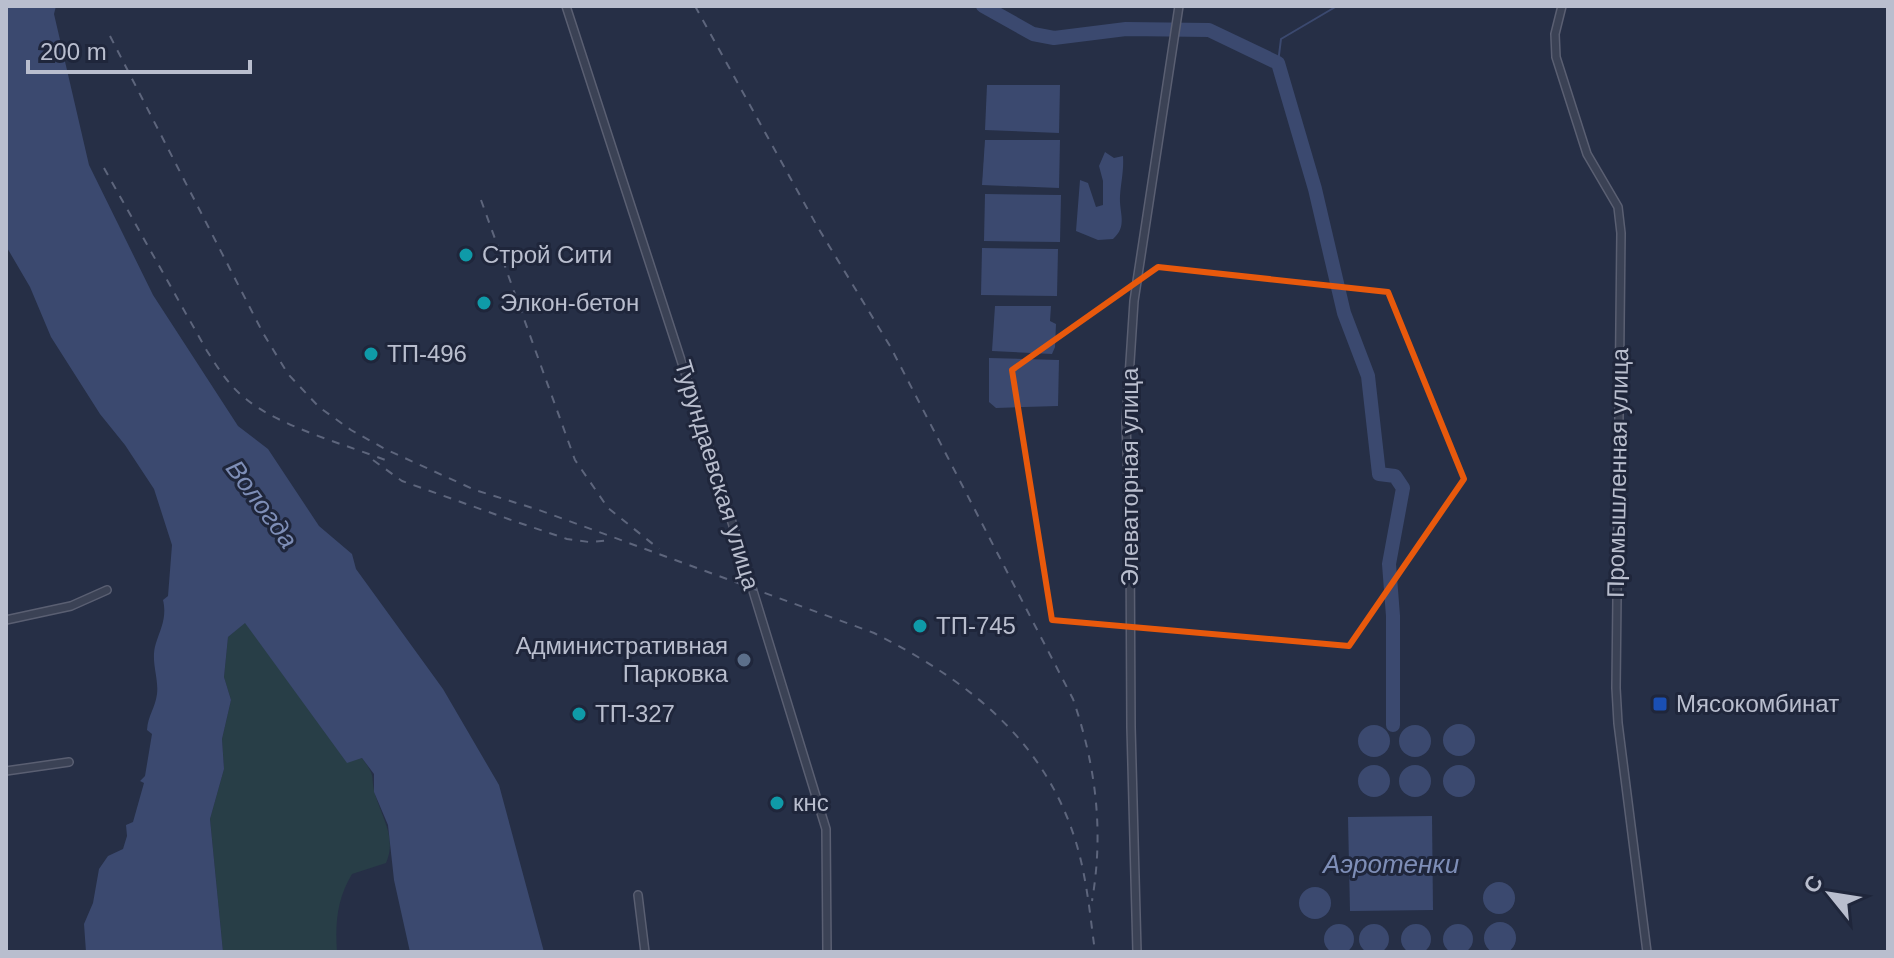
<svg xmlns="http://www.w3.org/2000/svg" width="1894" height="958" viewBox="0 0 1894 958" font-family="Helvetica,sans-serif">
  <style>
    .green { fill: #283e47 }
    .water { fill: #3b496f }
    .lines { fill: none; stroke-linecap: round; stroke-linejoin: round }
    .stream { stroke: #3b496f; stroke-width: 2 }
    .river { stroke: #3b496f; stroke-width: 14 }
    .minor-casing { stroke: #5a5f72; stroke-width: 10 }
    .minor { stroke: #3b4255; stroke-width: 7 }
    .rail { stroke: #5d657c; stroke-width: 2; stroke-dasharray: 8 8; stroke-linecap: butt }
    .marked { fill: none; stroke: #e8590c; stroke-width: 6; stroke-linejoin: round }
    .culture-dot { fill: #0f9aa8; stroke: #1f263b; stroke-width: 3 }
    .service-dot { fill: #5c6f8a; stroke: #1f263b; stroke-width: 3 }
    .transit-dot { fill: #1a4fb4; stroke: #1f263b; stroke-width: 3 }
    .labels { text-anchor: middle; stroke-width: 6; stroke-linejoin: round; paint-order: stroke }
    .poi-label { font-size: 24px; fill: #b9bece; stroke: #1f263b; text-anchor: start }
    .street-label { font-size: 24px; fill: #b9bece; stroke: #1f263b }
    .water-label { font-size: 26px; font-style: italic; fill: #7e8eb7; stroke: #1f263b }
  </style>
  <rect width="100%" height="100%" fill="#262f46"/>
  <path class="green" d="M 245,622 L 347,762 L 362,758 C 377,778 370,775 375,794 C 382,818 397,838 386,863 L 352,874 C 337,899 335,923 337,952 L 223,952 L 210,819 L 224,769 L 222,739 L 231,700 L 224,677 L 228,637 Z"/>
  <g class="water">
    <path d="M 6,6 L 56,6 L 54,14 L 89,165 L 153,295 L 238,426 L 268,449 L 319,526 L 352,554 L 356,569 L 443,689 L 499,785 L 544,952 L 410,952 L 394,880 L 388,825 L 374,792 L 374,774 L 362,758 L 347,763 L 245,623 L 228,637 L 224,677 L 231,700 L 222,739 L 224,769 L 210,819 L 223,952 L 86,952 L 84,924 L 93,903 L 99,869 L 108,856 L 123,849 L 127,836 L 126,825 L 133,822 L 144,783 L 140,781 L 145,776 L 152,734 L 147,730 C 148,715 155,709 157,694 C 159,677 150,661 156,643 C 161,628 167,617 163,600 L 168,596 L 172,545 L 154,489 L 125,445 L 100,414 L 51,337 L 30,287 L 6,246 Z"/>
    <polygon points="987,85 1060,85 1059,133 985,130"/>
    <polygon points="985,140 1060,140 1059,188 982,185"/>
    <path d="M 1105,152 L 1114,158 L 1123,156 C 1124,170 1121,182 1120,196 C 1119,213 1128,226 1113,239 L 1098,240 L 1076,231 L 1080,180 L 1088,183 L 1096,207 L 1103,205 L 1103,181 L 1099,166 Z"/>
    <polygon points="985,194 1061,195 1060,242 984,241"/>
    <polygon points="982,248 1058,249 1057,296 981,295"/>
    <polygon points="995,306 1051,306 1050,321 1056,324 1055,347 1052,354 992,351"/>
    <polygon points="989,358 1059,360 1058,406 996,408 989,402"/>
    <circle cx="1459" cy="740" r="16"/>
    <circle cx="1374" cy="741" r="16"/>
    <circle cx="1415" cy="741" r="16"/>
    <circle cx="1459" cy="781" r="16"/>
    <circle cx="1415" cy="781" r="16"/>
    <circle cx="1374" cy="781" r="16"/>
    <polygon points="1432,816 1433,910 1350,911 1348,817"/>
    <circle cx="1499" cy="898" r="16"/>
    <circle cx="1315" cy="903" r="16"/>
    <circle cx="1500" cy="938" r="16"/>
    <circle cx="1416" cy="939" r="15"/>
    <circle cx="1458" cy="939" r="15"/>
    <circle cx="1339" cy="939" r="15"/>
    <circle cx="1374" cy="939" r="15"/>
  </g>
  <g class="lines">
    <polyline class="stream" points="1278,63 1281,39 1337,6"/>
    <polyline class="river" points="983,6 1033,34 1054,38 1126,29 1209,30 1278,63 1315,189 1344,313 1368,376 1379,474 1395,476 1403,488 1389,564 1393,616 1393,725"/>
    <defs>
      <g id="minor">
        <polyline points="566,6 704,431 826,829 827,952"/>
        <polyline points="1562,6 1555,34 1556,57 1587,154 1618,207 1621,233 1616,688 1618,723 1647,952"/>
        <polyline points="6,620 71,606 107,590"/>
        <polyline points="6,771 69,762"/>
        <polyline points="638,895 645,952"/>
        <polyline points="1137,952 1131,727 1130,536 1126,423 1134,301 1179,6"/>
      </g>
    </defs>
    <use href="#minor" class="minor-casing"/>
    <use href="#minor" class="minor"/>
    <g class="rail">
      <path d="M 695,6 L 817,226 L 890,346 L 1073,699 C 1096,766 1104,831 1092,901"/>
      <path d="M 110,36 L 263,333 L 288,374 L 319,407 L 351,430 L 385,449 L 475,490 L 539,510 L 874,633 C 973,683 1054,747 1081,861 C 1088,891 1091,922 1095,952"/>
      <path d="M 104,168 L 207,351 C 218,368 229,386 246,399 C 280,427 347,445 388,461"/>
      <polyline points="481,200 575,460 608,508 659,549"/>
      <polyline points="373,460 402,481 514,521 567,539 589,542 612,540"/>
    </g>
  </g>
  <path class="marked" d="M 1158,267 L 1388,292 L 1464,479 L 1349,646 L 1052,620 L 1012,370 Z"/>
  <g class="culture-dot">
    <circle cx="466" cy="255" r="8"/>
    <circle cx="484" cy="303" r="8"/>
    <circle cx="371" cy="354" r="8"/>
    <circle cx="920" cy="626" r="8"/>
    <circle cx="579" cy="714" r="8"/>
    <circle cx="777" cy="803" r="8"/>
  </g>
  <circle class="service-dot" cx="744" cy="660" r="8"/>
  <rect class="transit-dot" x="1652" y="696" width="16" height="16" rx="4"/>
  <g class="labels">
    <g class="poi-label">
      <text x="482" y="263">Строй Сити</text>
      <text x="500" y="311">Элкон-бетон</text>
      <text x="387" y="362">ТП-496</text>
      <text x="936" y="634">ТП-745</text>
      <text x="728" y="654" text-anchor="end">Административная<tspan x="728" dy="28">Парковка</tspan></text>
      <text x="1676" y="712">Мясокомбинат</text>
      <text x="595" y="722">ТП-327</text>
      <text x="793" y="811">кнс</text>
    </g>
    <g class="street-label">
      <text transform="translate(1618 473) rotate(-89)" y="8">Промышленная улица</text>
      <text transform="translate(717 475) rotate(73)" y="8">Турундаевская улица</text>
      <text transform="translate(1130 477) rotate(-90)" y="8">Элеваторная улица</text>
    </g>
    <g class="water-label">
      <text transform="translate(262 504) rotate(54)" y="9">Вологда</text>
      <text x="1391" y="873">Аэротенки</text>
    </g>
  </g>
  <rect width="1894" height="958" fill="none" stroke="#b9bece" stroke-width="16"/>
  <g transform="translate(1830 894) rotate(300)" stroke="#1f263b" stroke-width="6" paint-order="stroke">
  <path d="M0-6L14 30L0 20L-14 30Z" fill="#b9bece"/>
  <text y="-12" font-size="22" font-weight="bold" text-anchor="middle" fill="#b9bece">С</text>
  </g>
  <path d="M28 60v12h222v-12" fill="none" stroke="#b9bece" stroke-width="4"/>
  <text x="40" y="60" font-size="24" fill="#b9bece" stroke="#1f263b" stroke-width="6" paint-order="stroke">200 m</text>
</svg>
